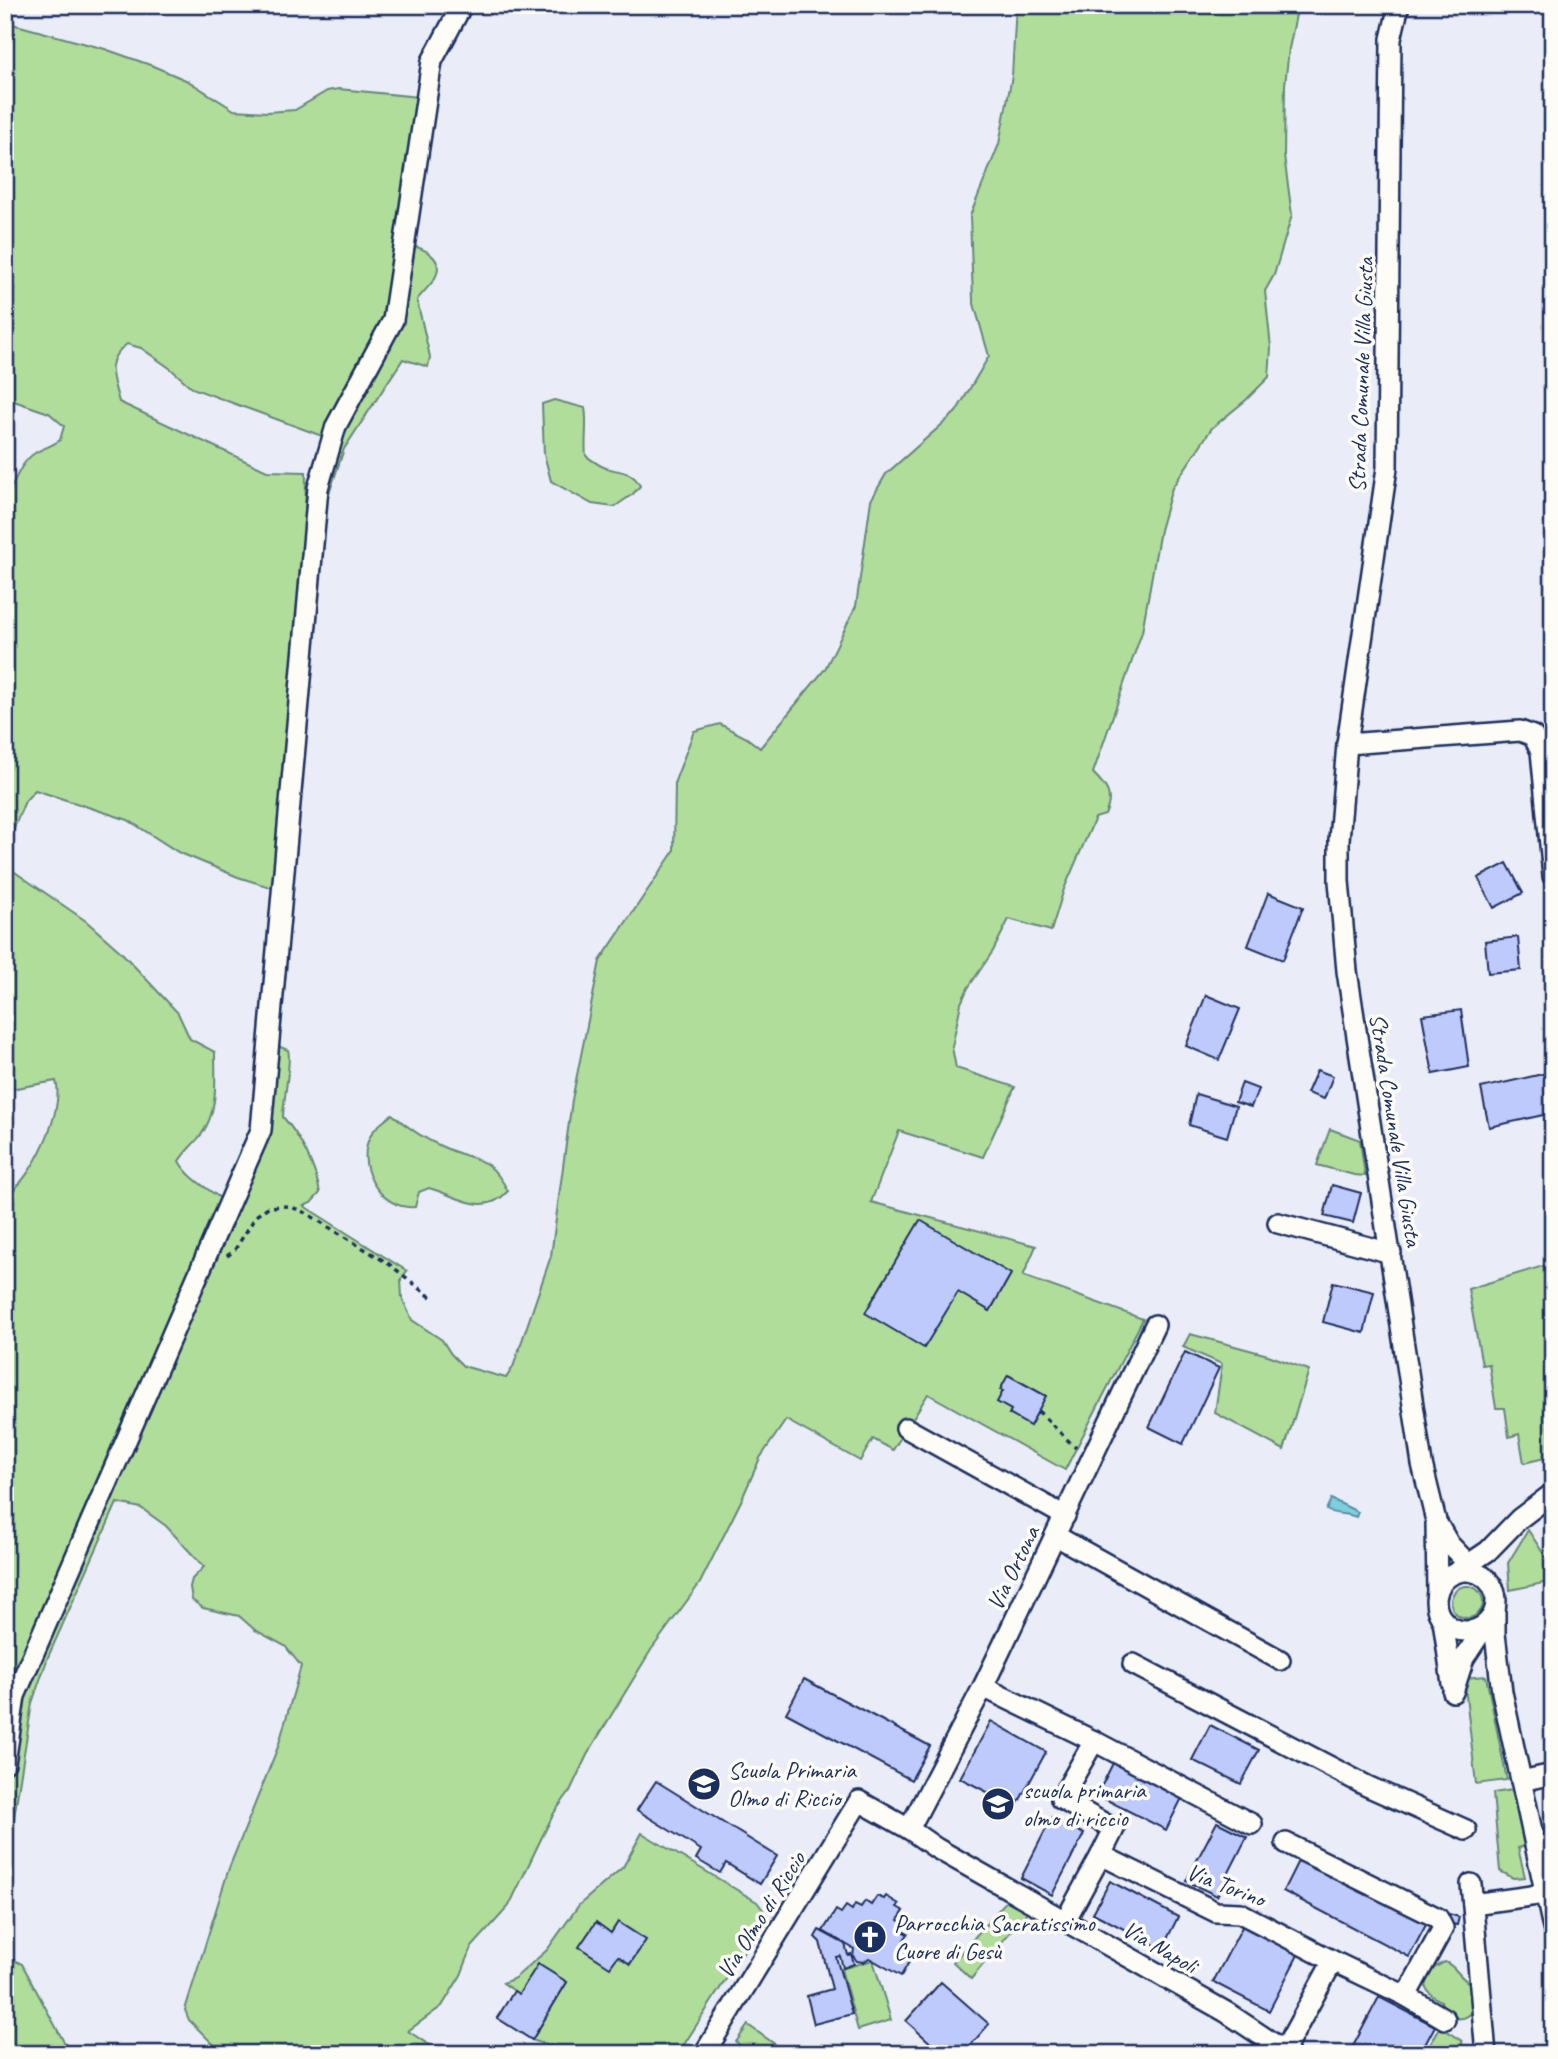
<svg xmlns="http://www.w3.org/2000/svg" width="1558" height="2059" viewBox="0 0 1558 2059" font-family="Caveat,sans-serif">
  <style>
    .green { fill: #b1dd9a; stroke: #66867c; stroke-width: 2 }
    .water { fill: #7fcedc; stroke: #578eaa; stroke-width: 2 }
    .building { fill: #becafb; stroke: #1b2f5e; stroke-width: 2 }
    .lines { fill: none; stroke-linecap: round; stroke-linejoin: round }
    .minor-casing { stroke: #1b2f5e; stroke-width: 24 }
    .path { stroke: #1b2f5e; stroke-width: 3.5; stroke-dasharray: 5 5; stroke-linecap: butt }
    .minor { stroke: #fdfcf7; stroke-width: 19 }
    .labels { text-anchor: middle; stroke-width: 7; stroke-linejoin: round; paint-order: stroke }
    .street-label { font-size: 24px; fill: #1b2f5e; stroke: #fdfcf7 }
    .poi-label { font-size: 24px; fill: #1b2f5e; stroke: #fdfcf7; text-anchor: start }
  </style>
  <rect width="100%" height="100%" fill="#eaedf8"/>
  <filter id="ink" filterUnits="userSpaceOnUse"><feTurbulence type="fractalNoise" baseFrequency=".0143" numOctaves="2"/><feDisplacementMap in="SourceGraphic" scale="14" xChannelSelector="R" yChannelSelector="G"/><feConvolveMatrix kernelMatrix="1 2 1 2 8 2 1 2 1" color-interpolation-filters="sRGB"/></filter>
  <g filter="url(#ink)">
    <g class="green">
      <path d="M 1016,5 L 1298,5 L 1289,49 L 1285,85 L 1284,156 L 1292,215 L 1274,275 L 1265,291 L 1271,348 L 1269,377 L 1246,400 L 1212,428 L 1172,488 L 1160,530 L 1142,632 L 1093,773 C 1107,787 1114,795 1105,815 L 1095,818 L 1064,889 L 1051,931 L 1009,919 L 993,951 L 968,988 L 961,1003 L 952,1047 L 956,1068 L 1015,1087 L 983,1157 L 899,1131 L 871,1202 L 1036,1246 L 1023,1276 L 1143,1319 L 1065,1470 L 928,1394 L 893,1450 L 873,1439 L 860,1461 L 786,1420 L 760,1458 L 741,1501 L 700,1583 L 651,1650 L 587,1755 L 570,1791 L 554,1813 L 540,1841 L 509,1906 L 472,1947 L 461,1975 L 442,2006 L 408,2031 L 434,2048 L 451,2054 L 223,2054 L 189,2020 L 185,2010 L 229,1868 L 278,1747 L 301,1666 L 285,1646 L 255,1630 L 239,1616 L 203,1608 L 192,1600 L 190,1587 L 192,1579 L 204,1567 L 166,1526 L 141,1508 L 117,1503 L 48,1657 L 32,1703 L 6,1868 L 5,1786 L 16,1706 L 211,1258 L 278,1046 L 288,1050 C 292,1060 283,1102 283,1117 C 300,1136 316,1168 320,1193 L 311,1203 L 304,1206 L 407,1271 L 401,1279 L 402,1298 L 412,1320 L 442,1340 L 451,1354 L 463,1366 L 506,1378 L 513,1367 L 551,1256 L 572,1100 L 600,961 L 674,851 L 675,781 L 694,731 L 720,724 L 747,738 L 760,748 L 825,669 L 856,606 L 871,500 L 886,474 L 956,412 L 989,356 L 973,300 L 970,216 L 999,144 L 1012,76 Z"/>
      <path d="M 5,22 L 105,49 L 153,66 L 188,81 L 234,110 L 267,112 L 295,110 L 327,91 L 339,89 L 418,97 L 408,151 L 389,317 L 366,364 L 322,436 L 192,388 L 171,369 L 141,348 L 127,344 C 103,361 113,378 119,402 L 267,471 L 306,472 L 304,581 L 276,889 L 238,877 L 178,852 L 128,820 L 35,790 L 25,801 L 5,850 L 9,868 L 86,921 L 121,952 L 178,1013 L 190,1039 L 215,1052 C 215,1079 219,1111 201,1135 C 193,1145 186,1150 179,1161 C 188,1178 208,1189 223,1200 L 117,1433 L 30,1637 L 8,1680 L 5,1691 L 5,1197 C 32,1180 65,1111 56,1081 L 5,1090 L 5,501 C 13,486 20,462 35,453 C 43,448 52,446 60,440 L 64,426 L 49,413 L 5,398 Z"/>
      <path d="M 414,246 C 427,250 445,260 435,278 C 431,285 422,293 417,300 L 430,357 L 428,367 L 403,359 L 344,449 L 319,524 L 329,463 L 359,394 L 391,348 L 402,313 Z"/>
      <path d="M 554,400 L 585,408 C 588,424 584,439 586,456 C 592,460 599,466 606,468 C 620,472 633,471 640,486 L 633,494 L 614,507 L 592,504 L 551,481 L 544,454 L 542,404 Z"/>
      <path d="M 392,1114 C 406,1126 426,1140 443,1147 C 476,1162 488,1154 508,1191 C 484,1218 458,1196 429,1188 L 419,1192 L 415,1207 C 378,1210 353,1162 372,1133 C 377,1125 386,1120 392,1114 Z"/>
      <polygon points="1330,1129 1360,1140 1365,1176 1354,1175 1317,1165"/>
      <polygon points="1553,1263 1553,1456 1524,1463 1519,1434 1509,1437 1505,1408 1496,1408 1489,1364 1482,1365 1468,1289"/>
      <polygon points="1190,1334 1268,1355 1309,1370 1284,1450 1215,1413 1222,1364 1183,1347"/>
      <polygon points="1528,1530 1553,1568 1553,1581 1510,1590 1508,1563"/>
      <circle cx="1467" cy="1602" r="16"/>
      <polygon points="1486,1676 1507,1780 1476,1784 1464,1678"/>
      <polygon points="1513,1790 1525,1846 1518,1848 1525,1877 1513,1878 1500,1871 1493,1793"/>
      <polygon points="642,1833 757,1902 767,1915 678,2054 552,2054 552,2047 532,2040 567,1982 538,1964 519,1994 503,1983 515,1978 547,1950 579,1905 623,1867"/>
      <polygon points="1008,1899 1027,1912 971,1979 953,1962"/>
      <polygon points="5,1956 22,1964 65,2044 74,2054 5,2054"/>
      <polygon points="873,1960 891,2020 858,2030 841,1969"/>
      <path d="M 1445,1962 C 1456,1966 1459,1978 1470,1983 L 1474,2011 C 1461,2024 1445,2019 1441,2001 C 1417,1989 1422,1972 1445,1962 Z"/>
      <polygon points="748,2025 787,2053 786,2054 753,2054 736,2042"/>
      <polygon points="1440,2027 1462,2041 1464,2054 1425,2054"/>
    </g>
    <path class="water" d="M 1331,1499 L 1358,1512 L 1356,1517 C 1346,1513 1335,1515 1326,1510 Z"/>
    <g class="building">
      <polygon points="1507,863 1523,893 1494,908 1478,878"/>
      <polygon points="1268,893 1303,907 1283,960 1248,946"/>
      <polygon points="1518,937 1521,970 1488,973 1485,941"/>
      <polygon points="1206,995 1240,1009 1219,1060 1186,1046"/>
      <polygon points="1461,1010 1469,1067 1433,1074 1422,1015"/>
      <polygon points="1317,1070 1333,1076 1324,1099 1307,1093"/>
      <polygon points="1547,1073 1553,1098 1553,1113 1489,1127 1481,1088"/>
      <polygon points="1242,1083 1258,1089 1251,1107 1235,1102"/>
      <polygon points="1196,1094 1236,1106 1227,1137 1189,1125"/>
      <polygon points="1332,1185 1361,1193 1353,1223 1324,1216"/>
      <polygon points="920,1220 1011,1274 990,1311 958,1292 924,1348 865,1313"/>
      <polygon points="1333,1282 1374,1292 1364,1333 1323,1322"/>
      <polygon points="1185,1352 1219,1368 1183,1444 1149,1427"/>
      <polygon points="1008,1375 1046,1396 1030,1426 1009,1414 1011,1410 997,1402 1003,1391 1000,1390"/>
      <polygon points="804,1679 930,1746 911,1780 786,1713"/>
      <polygon points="991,1721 1046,1752 1016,1807 960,1778"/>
      <polygon points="1210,1725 1259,1750 1241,1784 1192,1760"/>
      <polygon points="1113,1763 1182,1798 1166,1830 1097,1795"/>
      <polygon points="656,1781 777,1856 760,1884 726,1863 720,1873 696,1859 701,1850 637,1810"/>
      <polygon points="1052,1817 1084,1834 1052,1895 1021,1878"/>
      <polygon points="1217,1822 1247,1837 1217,1896 1186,1881"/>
      <polygon points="1300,1857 1427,1923 1409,1957 1283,1891"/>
      <polygon points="1110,1881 1178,1917 1162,1949 1093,1913"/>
      <polygon points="877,1896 884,1899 886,1896 899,1904 897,1907 904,1911 898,1920 905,1925 902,1931 908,1934 904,1940 909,1943 905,1950 913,1955 901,1976 869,1958 864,1962 857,1961 853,1956 854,1949 823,1931 836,1910 841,1913 846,1906 852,1910 855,1904 861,1907 865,1901 871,1905"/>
      <polygon points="1449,1914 1459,1917 1457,1925 1447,1923"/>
      <polygon points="596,1922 611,1933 618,1922 646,1940 630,1964 618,1956 610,1967 579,1947"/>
      <polygon points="1243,1925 1299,1953 1269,2011 1213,1982"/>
      <polygon points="819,1930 845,1944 848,1955 851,1954 854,1964 843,1968 840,1956 836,1957 852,2014 814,2024 807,1996 832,1989 820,1942 815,1937"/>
      <polygon points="538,1964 567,1982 532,2040 497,2018 514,1991 519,1994"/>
      <polygon points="941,1982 989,2024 963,2054 943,2054 906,2021"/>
      <polygon points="1379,1997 1435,2026 1420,2054 1353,2054 1350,2052"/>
    </g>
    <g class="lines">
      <defs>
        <g id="minor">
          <polyline points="1399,5 1391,39 1387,468 1347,744 1339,840 1339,881 1347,971 1422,1464 1436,1521 1437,1594"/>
          <polyline points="1347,744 1520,731 1533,736 1541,751 1553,876"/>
          <polyline points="1278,1223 1391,1253"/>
          <polyline points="906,1428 1065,1516"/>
          <polyline points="1438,1525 1449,1544 1476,1572"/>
          <polyline points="1056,1536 1280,1660"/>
          <circle cx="1466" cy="1601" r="30"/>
          <polyline points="1454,1574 1488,1551 1519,1519 1553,1493"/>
          <polyline points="1495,1609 1495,1634 1502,1692 1553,1928"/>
          <polyline points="1443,1620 1452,1684"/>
          <polyline points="1133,1664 1367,1786 1466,1830"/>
          <polyline points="983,1687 1094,1741 1061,1799 1114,1829 1101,1855 1216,1912 1240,1913 1333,1961"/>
          <polyline points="1453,1692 1464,1658 1488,1622"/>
          <polyline points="1094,1741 1252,1824"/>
          <polyline points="5,1763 15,1696 261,1130 318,488 336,426 393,320 432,61 462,5"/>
          <polyline points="1521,1781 1553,1774"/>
          <polyline points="909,1829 983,1687 1155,1325"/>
          <polyline points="1471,1884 1486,2054"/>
          <polyline points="1473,1904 1545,1894"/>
          <polyline points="1065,1921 1101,1855"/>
          <polyline points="1406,1996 1445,2019"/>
          <polyline points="1284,2051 1333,1961 1406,1996 1443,1928 1438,1918 1286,1843"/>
          <polyline points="704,2054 859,1801 909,1829 936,1848 1226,2012 1289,2054"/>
        </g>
      </defs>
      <use href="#minor" class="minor-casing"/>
      <g class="path">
        <polyline points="227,1256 234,1251 256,1216 268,1207 289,1206 306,1213 389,1264 432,1298"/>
        <polyline points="1038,1411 1076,1448"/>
      </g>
      <use href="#minor" class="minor"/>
    </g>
  </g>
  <defs>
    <symbol id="school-disc" viewBox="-11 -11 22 22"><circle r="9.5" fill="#1b2f5e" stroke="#fdfcf7"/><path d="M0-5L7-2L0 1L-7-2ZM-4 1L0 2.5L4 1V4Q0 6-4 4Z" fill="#fff"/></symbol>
    <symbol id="church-disc" viewBox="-11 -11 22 22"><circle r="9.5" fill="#1b2f5e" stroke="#fdfcf7"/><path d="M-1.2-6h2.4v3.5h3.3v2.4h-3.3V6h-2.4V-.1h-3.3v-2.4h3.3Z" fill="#fff"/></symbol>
  </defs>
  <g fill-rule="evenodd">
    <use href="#school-disc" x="685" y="1765" width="38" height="38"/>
    <use href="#school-disc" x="979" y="1785" width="38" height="38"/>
    <use href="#church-disc" x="851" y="1918" width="38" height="38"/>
  </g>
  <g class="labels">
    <g class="street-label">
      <text transform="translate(1361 375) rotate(-88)" y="8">Strada Comunale Villa Giusta</text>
      <text transform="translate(1396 1130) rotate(81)" y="8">Strada Comunale Villa Giusta</text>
      <text transform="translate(1013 1568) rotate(-64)" y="8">Via Ortona</text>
      <text transform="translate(1226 1885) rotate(21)" y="8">Via Torino</text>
      <text transform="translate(761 1915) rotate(-58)" y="8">Via Olmo di Riccio</text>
      <text transform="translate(1160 1947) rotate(30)" y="8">Via Napoli</text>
    </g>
    <g class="poi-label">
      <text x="728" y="1778">Scuola Primaria<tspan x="728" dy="28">Olmo di Riccio</tspan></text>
      <text x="1023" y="1798">scuola primaria<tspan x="1023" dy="28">olmo di riccio</tspan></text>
      <text x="894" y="1931">Parrocchia Sacratissimo<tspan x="894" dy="28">Cuore di Gesù</tspan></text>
    </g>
  </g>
  <rect width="1558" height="2059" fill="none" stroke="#fdfcf7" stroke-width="28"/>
  <rect x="14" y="14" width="1530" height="2031" fill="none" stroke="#1b2f5e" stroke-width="2.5" filter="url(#ink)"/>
</svg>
